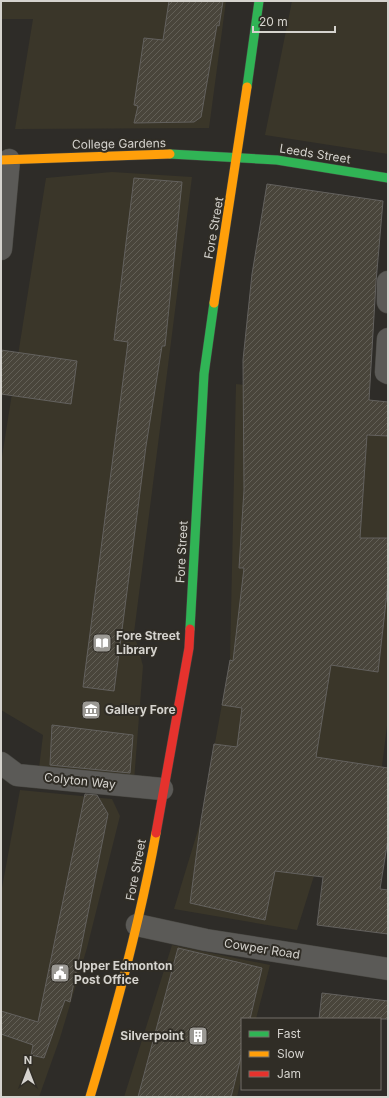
<svg xmlns="http://www.w3.org/2000/svg" width="389" height="1098" viewBox="0 0 389 1098" font-family="Inter,sans-serif">
  <style>
    .built { fill: #3a3629 }
    .building { fill: url(#building-hatch); stroke: #63615e }
    .lines { fill: none; stroke-linecap: round; stroke-linejoin: round }
    .street-casing { stroke: #484742; stroke-width: 23 }
    .fast-casing { stroke: #484742; stroke-width: 10 }
    .slow-casing { stroke: #484742; stroke-width: 10 }
    .jam-casing { stroke: #484742; stroke-width: 10 }
    .street { stroke: #5b5a57; stroke-width: 22 }
    .fast { stroke: #30b455; stroke-width: 9 }
    .slow { stroke: #ff9f0a; stroke-width: 9 }
    .jam { stroke: #e5322d; stroke-width: 9 }
    .labels { text-anchor: middle; stroke-width: 4; stroke-linejoin: round; paint-order: stroke }
    .street-label { font-size: 12px; fill: #d5d3ce; stroke: #302d26 }
    .poi-label { font-size: 12px; font-weight: bold; fill: #d5d3ce; stroke: #302d26; text-anchor: start }
  </style>
  <defs>
    <pattern id="building-hatch" width="6" height="6" patternUnits="userSpaceOnUse"><rect width="6" height="6" fill="#49453b"/><path d="M-1 1l2-2M0 6l6-6M5 7l2-2" fill="none" stroke="#625f56"/></pattern>
  </defs>
  <rect width="100%" height="100%" fill="#2e2c28"/>
  <g class="built">
    <polygon points="1,1 226,1 209,128 15,129 33,19 1,19"/>
    <polygon points="292,1 388,1 388,154 265,135"/>
    <polygon points="112,172 192,177 134,633 143,666 134,781 39,768 43,735 1,710 1,463 46,178"/>
    <polygon points="236,384 388,402 388,718 377,806 335,809 297,930 174,909 201,820 230,660"/>
    <polygon points="20,790 112,799 120,816 87,948 60,1038 39,1097 1,1097 1,893"/>
    <polygon points="172,945 270,965 256,1019 242,1019 242,1075 237,1097 124,1097"/>
  </g>
  <g class="building">
    <polygon points="169,1 223,1 219,26 217,25 201,117 194,122 134,123 138,106 134,105 144,38 163,40"/>
    <polygon points="134,178 182,182 165,346 162,346 146,446 114,691 83,687 128,342 114,340"/>
    <polygon points="267,184 383,201 376,282 369,400 388,402 388,436 367,435 360,538 388,538 388,584 378,672 331,665 316,757 388,768 388,839 380,889 388,890 388,934 317,925 323,877 275,871 265,920 190,903 201,820 214,744 237,747 242,708 222,705 230,660 233,661 244,568 239,568 244,490 243,360 252,274"/>
    <polygon points="1,350 77,361 71,404 1,394"/>
    <polygon points="52,725 133,735 130,773 50,765"/>
    <polygon points="85,794 97,795 108,814 70,1002 65,1000 44,1058 31,1055 33,1045 1,1034 1,1011 38,1022"/>
    <polygon points="178,948 262,968 250,1019 242,1019 242,1053 231,1097 138,1097"/>
    <polygon points="322,993 388,1001 388,1019 319,1019"/>
  </g>
  <g class="lines">
    <defs>
      <g id="street">
        <polyline points="1,249 9,160"/>
        <polyline points="388,282 388,302"/>
        <polyline points="388,339 386,372 388,373"/>
        <polyline points="1,763 17,775 162,789"/>
        <polyline points="137,925 206,940 388,969"/>
      </g>
      <g id="fast">
        <polyline points="247,87 259,1"/>
        <polyline points="170,154 277,160 388,178"/>
        <polyline points="190,629 204,374 214,303"/>
      </g>
      <g id="slow">
        <polyline points="1,160 170,154"/>
        <polyline points="214,303 247,87"/>
        <path d="M 90,1097 C 116,1010 140,922 156,833"/>
      </g>
      <polyline id="jam" points="156,833 189,648 190,629"/>
    </defs>
    <use href="#street" class="street-casing"/>
    <use href="#fast" class="fast-casing"/>
    <use href="#slow" class="slow-casing"/>
    <use href="#jam" class="jam-casing"/>
    <use href="#street" class="street"/>
    <use href="#fast" class="fast"/>
    <use href="#slow" class="slow"/>
    <use href="#jam" class="jam"/>
  </g>
  <defs>
    <symbol id="library-square" viewBox="-11 -11 22 22"><rect x="-9" y="-9" width="18" height="18" rx="4" fill="#9b9994" stroke="#302d26"/><path d="M-6-4Q-3-5.5-.7-3.5V5Q-3 3-6 4ZM6-4Q3-5.5 .7-3.5V5Q3 3 6 4Z" fill="#fff"/></symbol>
    <symbol id="museum-square" viewBox="-11 -11 22 22"><rect x="-9" y="-9" width="18" height="18" rx="4" fill="#9b9994" stroke="#302d26"/><path d="M0-6L6-3V-2H-6V-3ZM-5-1h2V3h-2ZM-1-1h2V3h-2ZM3-1h2V3H3ZM-6 4H6V6H-6Z" fill="#fff"/></symbol>
    <symbol id="civic-square" viewBox="-11 -11 22 22"><rect x="-9" y="-9" width="18" height="18" rx="4" fill="#9b9994" stroke="#302d26"/><path d="M-.6-6.5H3V-4.5H.6V-3L4-1V1h2V6H-6V1h2V-1L-.6-3ZM-1.2 2.5V6h2.4V2.5Z" fill="#fff"/></symbol>
    <symbol id="building-square" viewBox="-11 -11 22 22"><rect x="-9" y="-9" width="18" height="18" rx="4" fill="#9b9994" stroke="#302d26"/><path d="M-4-6H4V6H1V3H-1V6H-4ZM-2.5-4.3h1.7v1.8h-1.7ZM.8-4.3h1.7v1.8H.8ZM-2.5-1h1.7V.8h-1.7ZM.8-1h1.7V.8H.8Z" fill="#fff"/></symbol>
  </defs>
  <g fill-rule="evenodd">
    <use href="#library-square" x="91" y="632" width="22" height="22"/>
    <use href="#museum-square" x="80" y="699" width="22" height="22"/>
    <use href="#civic-square" x="49" y="962" width="22" height="22"/>
    <use href="#building-square" x="187" y="1025" width="22" height="22"/>
  </g>
  <g class="labels">
    <g class="street-label">
      <text transform="translate(119 144) rotate(-1)" y="4">College Gardens</text>
      <text transform="translate(315 154) rotate(9)" y="4">Leeds Street</text>
      <text transform="translate(214 228) rotate(-80)" y="4">Fore Street</text>
      <text transform="translate(182 552) rotate(-87)" y="4">Fore Street</text>
      <text transform="translate(80 781) rotate(6)" y="4">Colyton Way</text>
      <text transform="translate(136 870) rotate(-79)" y="4">Fore Street</text>
      <text transform="translate(262 949) rotate(9)" y="4">Cowper Road</text>
    </g>
    <g class="poi-label">
      <text x="116" y="640">Fore Street<tspan x="116" dy="14">Library</tspan></text>
      <text x="105" y="714">Gallery Fore</text>
      <text x="74" y="970">Upper Edmonton<tspan x="74" dy="14">Post Office</tspan></text>
      <text x="184" y="1040" text-anchor="end">Silverpoint</text>
    </g>
  </g>
  <rect width="389" height="1098" fill="none" stroke="#d5d3ce" stroke-width="4"/>
  <rect x="241" y="1018" width="140" height="72" fill="#302d26" stroke="#726f69"/>
  <rect x="249" y="1031" width="20" height="6" fill="#30b455" stroke="#726f69"/>
  <text x="277" y="1038" font-size="12" fill="#d5d3ce">Fast</text>
  <rect x="249" y="1051" width="20" height="6" fill="#ff9f0a" stroke="#726f69"/>
  <text x="277" y="1058" font-size="12" fill="#d5d3ce">Slow</text>
  <rect x="249" y="1071" width="20" height="6" fill="#e5322d" stroke="#726f69"/>
  <text x="277" y="1078" font-size="12" fill="#d5d3ce">Jam</text>
  <g transform="translate(28 1070)" stroke="#302d26" stroke-width="3" paint-order="stroke">
  <path d="M0-3L7 15L0 10L-7 15Z" fill="#d5d3ce"/>
  <text y="-6" font-size="11" font-weight="bold" text-anchor="middle" fill="#d5d3ce">N</text>
  </g>
  <path d="M253 26v6h82v-6" fill="none" stroke="#d5d3ce" stroke-width="2"/>
  <text x="259" y="26" font-size="12" fill="#d5d3ce" stroke="#302d26" stroke-width="3" paint-order="stroke">20 m</text>
</svg>
